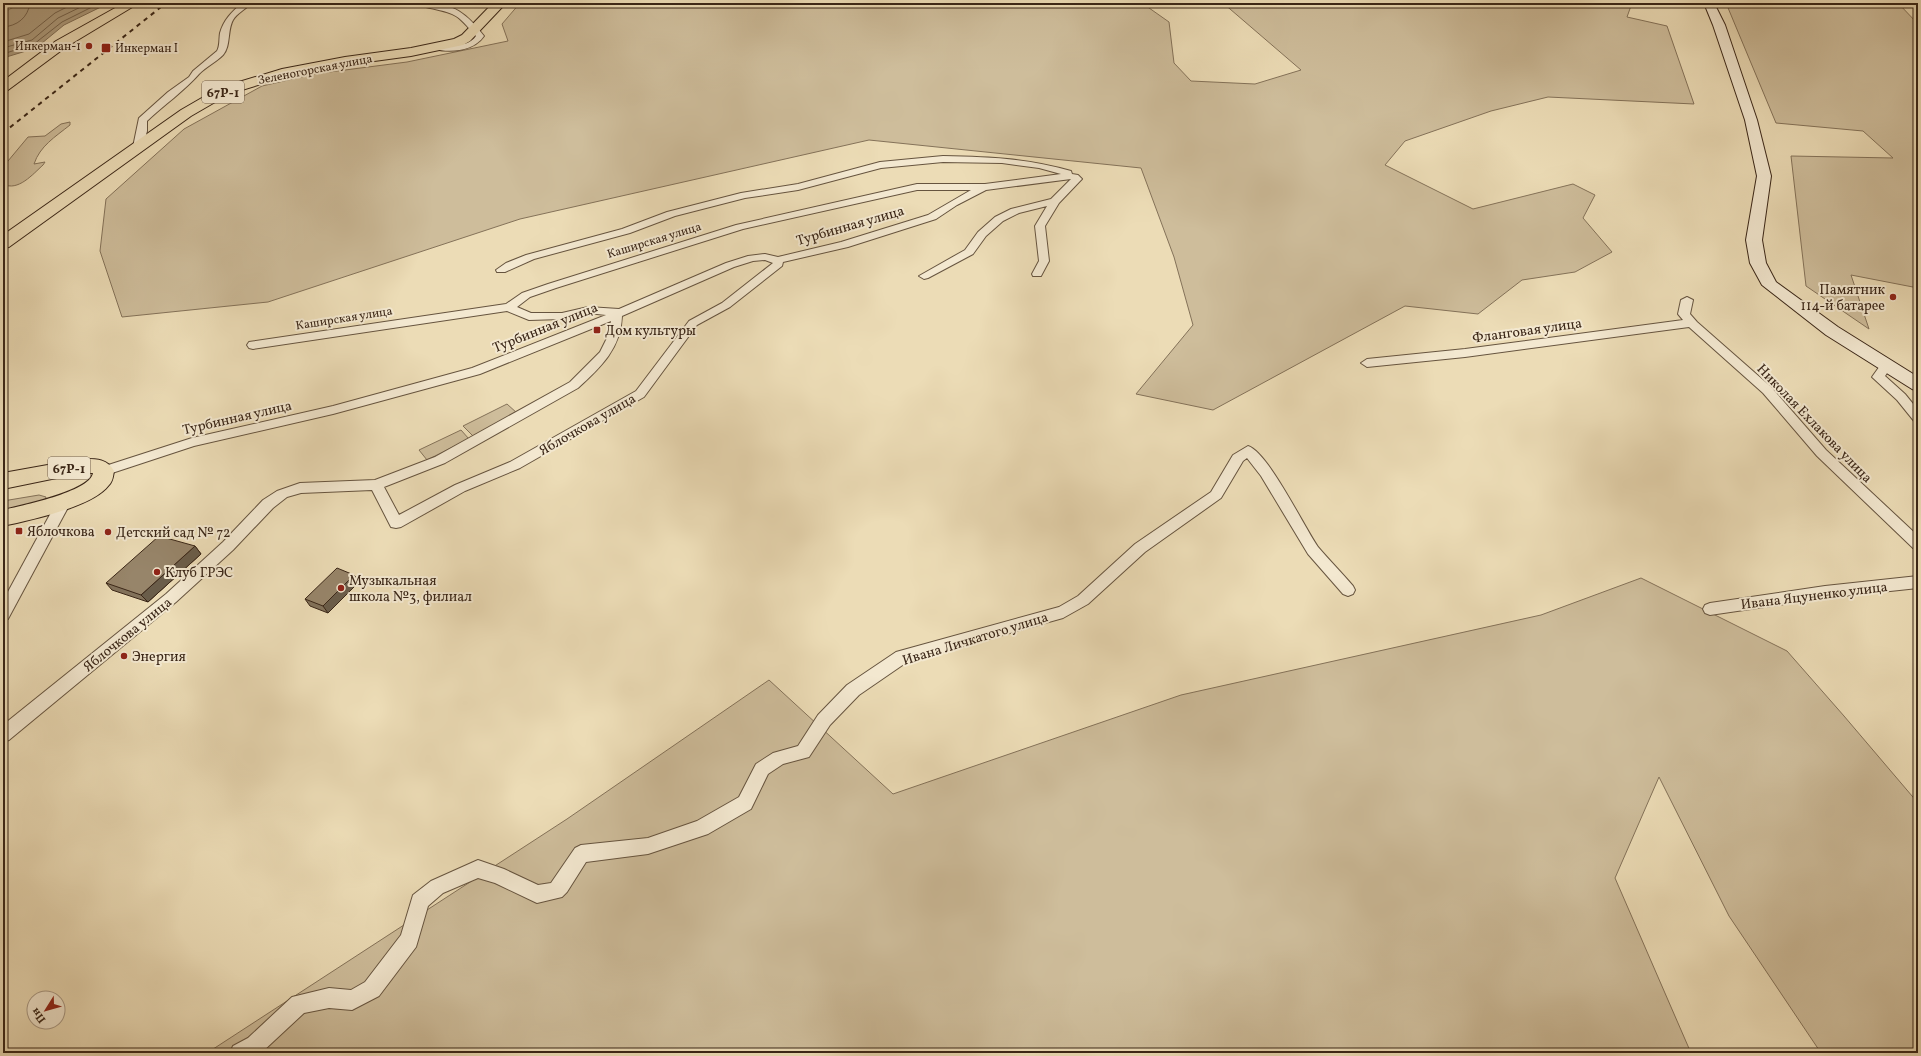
<svg xmlns="http://www.w3.org/2000/svg" width="1921" height="1056" viewBox="0 0 1921 1056" font-family="Vollkorn,serif">
  <style>
    .green { fill: #cebd9b; stroke: #847259 }
    .water { fill: #af9e80; stroke: #806e56 }
    .lines { fill: none; stroke-linecap: round; stroke-linejoin: round }
    .shore { stroke: #74624c; stroke-width: 1 }
    .minor-casing { stroke: #66543f; stroke-width: 2 }
    .secondary-casing { stroke: #3a2617; stroke-width: 2 }
    .primary-casing { stroke: #3a2617; stroke-width: 2 }
    .minor { fill: #f3e8d0; fill-rule: evenodd }
    .secondary { fill: #f3e8d0; fill-rule: evenodd }
    .primary { fill: #ecdcb6; fill-rule: evenodd }
    .rail { stroke: #3a2617; stroke-width: 2; stroke-dasharray: 4.5 4.5; stroke-linecap: butt }
    .wall { fill: #82725b; stroke: #3a2617 }
    .shaded-wall { fill: #6a5d4a; stroke: #3a2617 }
    .building { fill: #97856a; stroke: #3a2617 }
    .poi-dot { fill: #8f2418; stroke: #f3e8d0; stroke-width: 1.5 }
    .labels { text-anchor: middle; stroke-width: 4; stroke-linejoin: round; paint-order: stroke }
    .far-poi-label { font-size: 12px; fill: #3a2617; stroke: #f3e8d0; text-anchor: end }
    .far-street-label { font-size: 12px; fill: #3a2617; stroke: #f3e8d0 }
    .shield { fill: #f3e8d0; stroke: #72604e; stroke-width: 1 }
    .shield-label { font-size: 13px; font-weight: bold; fill: #3a2617 }
    .street-label { font-size: 14px; fill: #3a2617; stroke: #f3e8d0 }
    .poi-label { font-size: 14px; fill: #3a2617; stroke: #f3e8d0; text-anchor: start }
  </style>
  <rect width="100%" height="100%" fill="#ecdcb6"/>
  <filter id="stains"><feTurbulence type="fractalNoise" baseFrequency=".005" numOctaves="4"/><feColorMatrix values="0 0 0 0 .2 0 0 0 0 .09 0 0 0 0 .02 0 0 0 .5 -.17"/></filter>
  <radialGradient id="worn" r=".72"><stop offset=".6" stop-color="#630" stop-opacity="0"/><stop offset="1" stop-color="#630" stop-opacity=".3"/></radialGradient>
  <g class="green">
    <polygon points="520,3 1142,3 1169,22 1174,63 1191,81 1255,84 1301,70 1223,3 1632,3 1627,17 1667,26 1694,104 1548,97 1491,111 1405,141 1385,165 1473,209 1573,184 1595,195 1583,218 1612,252 1575,272 1522,280 1478,314 1405,306 1213,410 1136,394 1193,325 1174,257 1141,168 869,140 520,219 268,302 122,317 100,251 106,199 184,129 262,86 314,74 407,62 508,41 502,24"/>
    <polygon points="1726,3 1898,3 1918,24 1918,288 1851,275 1869,329 1806,286 1791,156 1893,158 1863,131 1776,123"/>
    <path d="M 70,122 L 70,125 C 55,137 40,146 34,164 L 45,162 L 43,165 C 33,174 18,192 3,184 L 3,167 L 28,137 L 45,136 L 61,124 Z"/>
    <polygon points="507,404 517,413 473,436 463,426"/>
    <polygon points="461,430 469,439 427,460 419,450"/>
    <polygon points="39,495 46,497 44,504 3,516 3,501"/>
    <polygon points="1641,578 1787,651 1844,716 1918,803 1918,1053 1821,1053 1729,916 1659,777 1615,878 1691,1053 207,1053 567,819 769,680 893,794 1181,695 1541,615"/>
  </g>
  <polygon class="water" points="3,3 109,3 64,25 36,48 3,58 3,13 17,5"/>
  <g class="lines">
    <g class="shore">
      <path d="M 3,27 C 17,26 28,18 30,3"/>
      <polyline points="3,42 29,34 55,13 75,3"/>
      <polyline points="3,48 32,40 58,18 89,3"/>
      <polyline points="3,54 34,44 62,22 100,3"/>
    </g>
    <defs>
      <g id="minor">
        <path d="M 242,3 L 251,3 C 246,9 237,13 233,20 C 227,31 231,46 223,55 C 216,62 206,67 199,74 C 184,91 164,105 147,121 L 147,131 L 143,147 L 138,150 L 135,149 L 133,147 L 139,118 L 168,92 L 189,77 L 193,71 L 217,51 C 220,46 219,39 220,33 C 224,19 232,12 242,3 Z"/>
        <path d="M 425,3 C 454,3 467,14 484,36 C 474,51 451,53 434,49 L 433,47 C 443,38 464,53 476,36 C 455,12 456,14 426,7 Z"/>
        <path d="M 943,156 C 989,157 1026,158 1071,171 L 1072,174 L 1078,175 L 1082,179 L 1080,181 L 1059,203 L 1045,226 L 1049,261 L 1041,276 L 1033,276 L 1032,274 L 1039,261 L 1035,226 L 1047,206 L 1019,213 L 1003,221 L 986,236 L 973,254 L 928,278 L 924,279 L 919,276 L 965,250 L 978,232 L 995,217 L 1011,209 L 1051,199 L 1071,179 L 986,190 L 957,205 L 936,219 L 848,247 L 783,262 L 782,266 L 730,307 L 697,325 L 644,397 L 520,468 L 465,491 L 401,527 L 396,528 L 391,527 L 372,490 L 301,493 L 287,497 L 273,508 L 233,550 L 176,602 L 9,740 L 3,742 L 3,725 L 166,594 L 223,542 L 263,500 L 277,491 L 300,483 L 375,480 L 435,457 L 570,382 L 600,352 L 608,336 L 611,321 L 480,374 L 333,414 L 194,446 L 109,474 L 99,474 L 97,471 L 99,468 L 192,438 L 333,406 L 472,368 L 606,315 L 588,313 L 562,319 L 529,320 L 507,311 L 253,349 L 249,348 L 247,345 L 249,342 L 506,304 L 522,293 L 548,284 L 736,225 L 917,184 L 985,184 L 1061,174 L 1039,168 L 1002,163 L 943,162 L 881,168 L 798,190 L 745,198 L 675,216 L 630,233 L 534,259 L 505,272 L 497,272 L 496,270 L 506,263 L 526,255 L 622,229 L 667,212 L 741,193 L 798,184 L 880,162 ZM 917,190 L 971,190 L 928,215 L 841,242 L 778,257 L 765,254 L 748,256 L 726,263 L 619,309 L 588,307 L 562,313 L 531,313 L 517,307 L 530,297 L 556,288 L 743,229 ZM 765,260 L 773,263 L 722,303 L 689,321 L 636,391 L 510,462 L 455,485 L 399,515 L 384,487 L 445,463 L 578,388 C 601,367 621,348 622,316 L 734,267 L 753,261 Z"/>
        <polygon points="1687,297 1693,300 1690,314 1697,322 1771,387 1826,450 1918,536 1918,549 1913,548 1817,456 1763,393 1689,327 1465,357 1367,367 1361,363 1367,359 1465,349 1683,320 1678,314 1681,300"/>
        <polygon points="1886,362 1892,366 1885,376 1905,394 1918,410 1918,422 1914,421 1897,400 1872,377 1882,363"/>
        <path d="M 1248,446 C 1268,452 1304,527 1318,547 C 1329,560 1342,573 1353,586 L 1355,590 L 1353,594 L 1348,596 L 1343,594 L 1308,554 L 1261,476 L 1247,458 L 1243,461 L 1221,498 L 1145,552 L 1088,604 L 1063,618 L 907,662 L 859,695 L 830,725 L 809,757 L 783,764 L 768,774 L 751,809 L 708,834 L 648,854 L 586,862 L 567,892 L 562,897 L 537,903 L 495,883 L 478,878 L 443,893 L 428,906 L 416,947 L 379,996 L 352,1010 L 329,1008 L 304,1013 L 261,1053 L 230,1053 L 233,1046 L 248,1038 L 292,997 L 329,988 L 351,990 L 365,982 L 401,935 L 413,895 L 431,881 L 478,860 L 504,869 L 538,885 L 551,883 L 575,848 L 581,845 L 648,838 L 697,821 L 739,797 L 756,764 L 773,753 L 798,746 L 818,715 L 847,685 L 896,652 L 1059,607 L 1078,596 L 1135,544 L 1211,492 L 1233,455 Z"/>
        <polygon points="65,495 70,496 72,500 8,619 3,621 3,601 60,496"/>
        <polygon points="1918,576 1918,588 1825,598 1710,615 1705,613 1703,609 1705,605 1710,603 1825,586"/>
      </g>
      <polygon id="secondary" points="1704,3 1714,3 1725,25 1757,120 1771,176 1762,240 1766,263 1776,282 1838,327 1918,377 1918,391 1912,389 1826,335 1762,285 1750,263 1746,240 1757,176 1745,120 1713,25"/>
      <g id="primary">
        <polygon points="124,3 139,3 66,47 8,90 3,91 3,81 56,41"/>
        <polygon points="493,3 506,3 470,41 463,45 411,56 345,65 284,77 229,94 191,116 9,247 3,248 3,235 181,110 219,88 282,69 345,57 411,48 454,39 462,35"/>
        <path d="M 81,459 C 95,459 107,458 114,471 C 113,476 113,481 109,485 C 93,507 30,520 3,526 L 3,510 C 20,506 90,492 93,473 L 81,473 L 3,489 L 3,473 Z"/>
      </g>
    </defs>
    <use href="#minor" class="minor-casing"/>
    <use href="#secondary" class="secondary-casing"/>
    <use href="#primary" class="primary-casing"/>
    <use href="#minor" class="minor"/>
    <use href="#secondary" class="secondary"/>
    <use href="#primary" class="primary"/>
    <polyline class="rail" points="3,133 166,3"/>
  </g>
  <g class="wall">
    <polygon points="195,546 201,554 148,602 112,590 106,583"/>
    <polygon points="354,575 359,582 328,613 310,606 305,599"/>
  </g>
  <g class="shaded-wall">
    <polygon points="195,546 201,554 148,602 141,595"/>
    <polygon points="354,575 359,582 328,613 323,606"/>
  </g>
  <g class="building">
    <polygon points="159,536 195,546 141,595 106,583"/>
    <polygon points="337,568 354,575 323,606 305,599"/>
  </g>
  <g class="poi-dot">
    <circle cx="89" cy="46" r="4"/>
    <rect x="101" y="43" width="10" height="10" rx="2"/>
    <circle cx="1893" cy="297" r="4"/>
    <rect x="593" y="326" width="8" height="8" rx="2"/>
    <rect x="15" y="527" width="8" height="8" rx="2"/>
    <circle cx="108" cy="532" r="4"/>
    <circle cx="157" cy="572" r="4"/>
    <circle cx="341" cy="588" r="4"/>
    <circle cx="124" cy="656" r="4"/>
  </g>
  <g class="labels">
    <g class="far-poi-label">
      <text x="81" y="50">Инкерман-1</text>
      <text x="115" y="52" text-anchor="start">Инкерман I</text>
    </g>
    <g class="far-street-label">
      <text transform="translate(315 69) rotate(-11)" y="4">Зеленогорская улица</text>
      <text transform="translate(654 240) rotate(-17)" y="4">Каширская улица</text>
      <text transform="translate(344 318) rotate(-9)" y="4">Каширская улица</text>
    </g>
    <g class="shield">
      <rect x="202" y="81" width="42" height="22" rx="3"/>
      <rect x="48" y="457" width="42" height="22" rx="3"/>
    </g>
    <g class="shield-label">
      <text x="223" y="97">67Р-1</text>
      <text x="69" y="473">67Р-1</text>
    </g>
    <g class="street-label">
      <text transform="translate(850 225) rotate(-16)" y="5">Турбинная улица</text>
      <text transform="translate(545 327) rotate(-22)" y="5">Турбинная улица</text>
      <text transform="translate(1527 330) rotate(-8)" y="5">Фланговая улица</text>
      <text transform="translate(237 417) rotate(-13)" y="5">Турбинная улица</text>
      <text transform="translate(1815 423) rotate(46)" y="5">Николая Ехлакова улица</text>
      <text transform="translate(587 424) rotate(-30)" y="5">Яблочкова улица</text>
      <text transform="translate(1814 595) rotate(-7)" y="5">Ивана Яцуненко улица</text>
      <text transform="translate(127 634) rotate(-39)" y="5">Яблочкова улица</text>
      <text transform="translate(975 638) rotate(-17)" y="5">Ивана Личкатого улица</text>
    </g>
    <g class="poi-label">
      <text x="1885" y="294" text-anchor="end">Памятник<tspan x="1885" dy="16">114-й батарее</tspan></text>
      <text x="605" y="335">Дом культуры</text>
      <text x="27" y="536">Яблочкова</text>
      <text x="116" y="537">Детский сад № 72</text>
      <text x="165" y="577">Клуб ГРЭС</text>
      <text x="349" y="585">Музыкальная<tspan x="349" dy="16">школа №3, филиал</tspan></text>
      <text x="132" y="661">Энергия</text>
    </g>
  </g>
  <rect width="1921" height="1056" fill="none" stroke="#ecdcb6" stroke-width="16"/>
  <rect x="4" y="4" width="1913" height="1048" fill="none" stroke="#3a2617" stroke-width="2"/>
  <rect x="8" y="8" width="1905" height="1040" fill="none" stroke="#3a2617"/>
  <g transform="translate(46 1010) rotate(233)"><circle r="19" fill="#f3e8d0" stroke="#a99a86"/>
  <path d="M0-3L7 15L0 10L-7 15Z" fill="#8f2418"/>
  <text y="-6" font-size="11" font-weight="bold" text-anchor="middle" fill="#3a2617">Пн</text>
  </g>
  <rect width="100%" height="100%" filter="url(#stains)"/>
  <rect width="100%" height="100%" fill="url(#worn)"/>
</svg>
